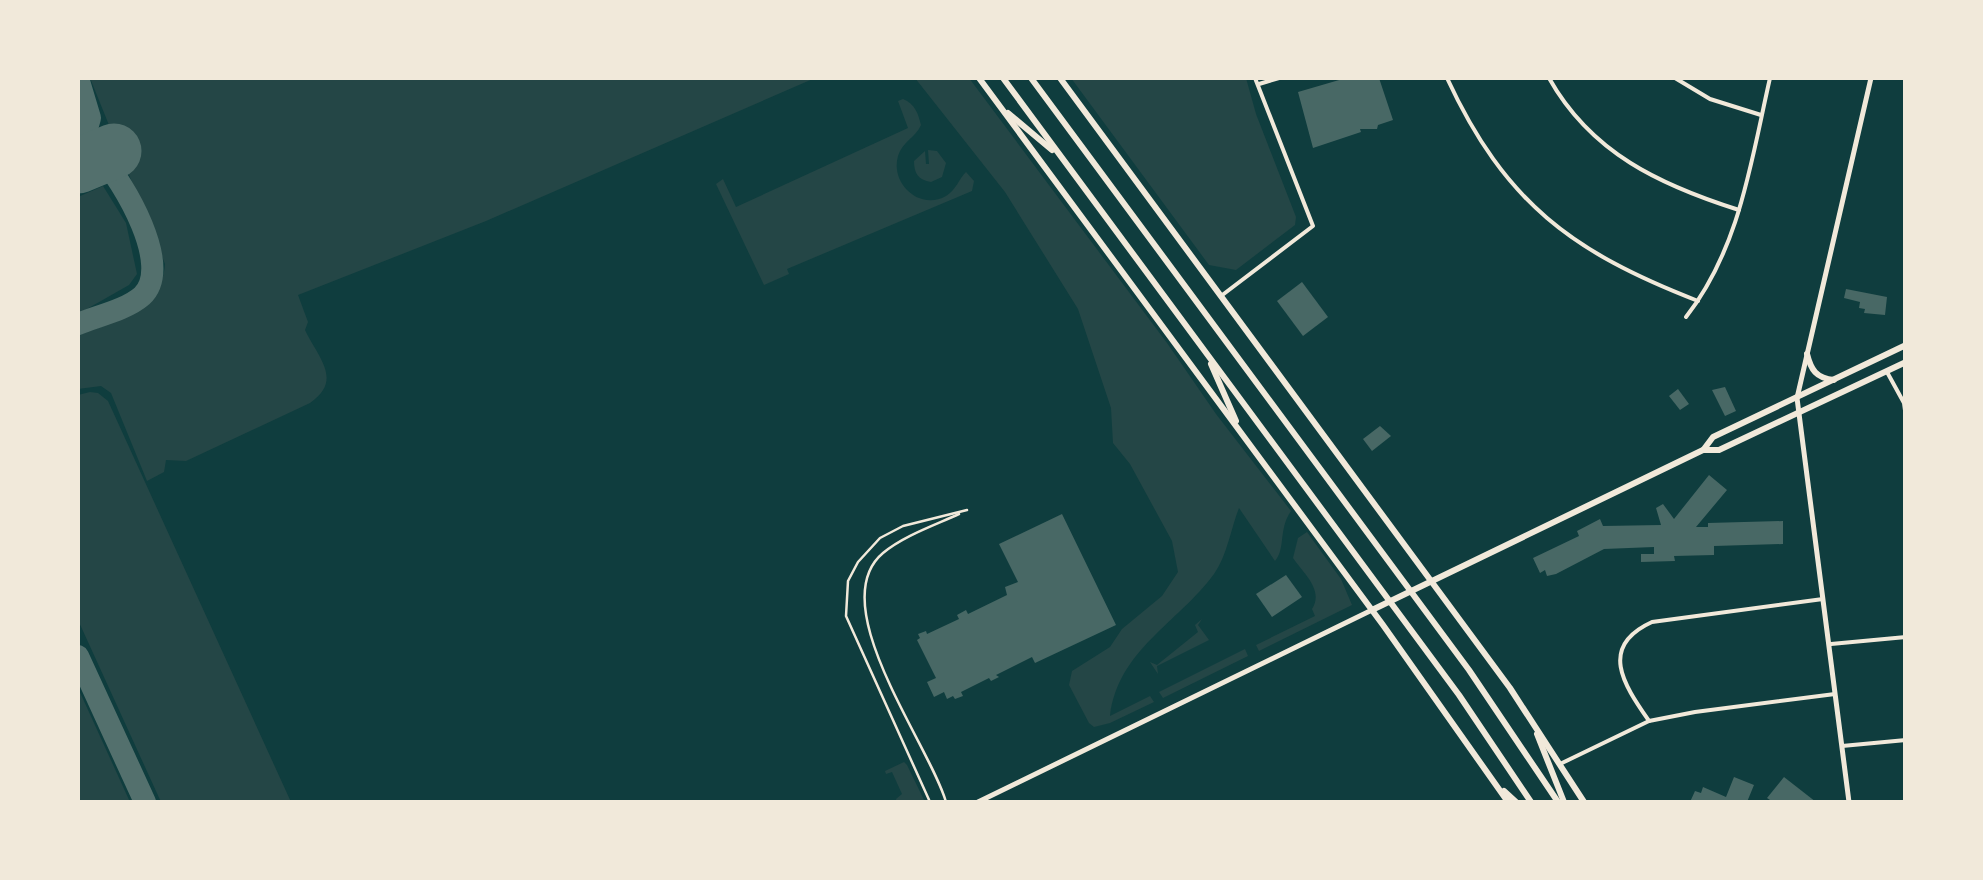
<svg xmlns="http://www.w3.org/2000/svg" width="1983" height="880" viewBox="0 0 1983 880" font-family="Commissioner,sans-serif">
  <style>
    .green { fill: #244646 }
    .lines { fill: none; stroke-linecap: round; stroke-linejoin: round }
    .taxiway { stroke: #53706d; stroke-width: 22 }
    .runway { stroke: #53706d; stroke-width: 55 }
    .building { fill: #486865 }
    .service { stroke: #f1e9da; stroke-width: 2.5 }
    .minor { stroke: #f1e9da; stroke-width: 4 }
    .tertiary { stroke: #f1e9da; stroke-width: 5 }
    .secondary { stroke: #f1e9da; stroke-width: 5 }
    .primary { stroke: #f1e9da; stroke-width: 6 }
    .trunk { stroke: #f1e9da; stroke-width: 6 }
  </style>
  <rect width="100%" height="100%" fill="#0f3d3e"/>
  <g class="green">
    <path d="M 90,78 L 815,78 L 486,221 L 298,295 L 308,322 L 305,330 C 319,359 343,380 310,403 L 186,461 L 166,460 L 164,472 L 147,481 L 111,393 L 101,386 L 78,389 L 78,336 C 115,320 162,312 165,264 Z"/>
    <path d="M 915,78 L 969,78 L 1167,343 L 1216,414 L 1291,511 C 1278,530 1286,548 1275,561 L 1239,508 C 1231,528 1227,556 1214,574 C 1178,623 1118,650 1110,716 L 1150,696 L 1154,702 L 1110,723 L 1094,727 L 1089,723 L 1069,685 L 1072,671 L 1110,647 L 1122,629 L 1162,596 L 1178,572 L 1172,541 L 1130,464 L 1113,443 L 1111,408 L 1078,309 L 1005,192 Z"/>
    <polygon points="1071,78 1246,78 1256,114 1296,217 1295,225 1236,270 1209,265"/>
    <path d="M 903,99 C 915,104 918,113 921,125 C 916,137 902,142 898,156 C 890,184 920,211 946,196 C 956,190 959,179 966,172 L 974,181 L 972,191 L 787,269 L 789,274 L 764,285 L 716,184 L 723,179 L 736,207 L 908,128 L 898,101 Z"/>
    <path d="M 928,150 L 937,151 L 946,163 L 942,177 L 931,182 C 918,180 914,173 914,161 L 925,151 L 926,164 L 929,164 Z"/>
    <polygon points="103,186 126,223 137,274 129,285 78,314 78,197"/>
    <polygon points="90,392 98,393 108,401 291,802 161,802 78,620 78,395"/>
    <path d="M 1307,532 L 1341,579 L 1352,605 L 1259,651 L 1256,645 L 1315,616 L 1312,609 C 1324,590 1304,574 1293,558 L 1298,538 Z"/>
    <polygon points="1202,619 1198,625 1209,640 1157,666 1158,674 1150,662 1157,665 1198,632 1195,625"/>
    <polygon points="1245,649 1248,656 1163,698 1159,692"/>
    <polygon points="78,688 130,802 78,802"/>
    <polygon points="904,762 907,765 925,802 897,802 896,799 902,794 892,772 886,774 885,771"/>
  </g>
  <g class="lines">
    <g class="taxiway">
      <polyline points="78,160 90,118 78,78"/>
      <path d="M 78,324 C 97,316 126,310 142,296 C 174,266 123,182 101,157"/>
      <polyline points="78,656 145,802"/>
    </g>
    <polyline class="runway" points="78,166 114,151"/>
  </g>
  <g class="building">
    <polygon points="1346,78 1379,78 1393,120 1378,125 1377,129 1360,129 1361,132 1313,148 1298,92"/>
    <polygon points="1302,282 1328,317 1303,336 1277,301"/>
    <polygon points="1846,289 1887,297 1885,315 1864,313 1865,309 1859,308 1860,302 1844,298"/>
    <polygon points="1725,387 1736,411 1725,416 1712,390"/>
    <polygon points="1678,389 1689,404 1680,410 1669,396"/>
    <polygon points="1380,426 1391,436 1372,451 1363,439"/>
    <polygon points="1709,475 1727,490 1696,527 1708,527 1708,523 1783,521 1783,544 1714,546 1714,555 1674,556 1675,561 1641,562 1641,554 1654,554 1654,547 1604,549 1556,574 1547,576 1545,570 1540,573 1533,558 1579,536 1577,531 1600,519 1603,526 1661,525 1656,508 1663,504 1674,519"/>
    <polygon points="1062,514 1116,625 1035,663 1032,657 996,675 999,677 991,681 989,678 961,692 963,696 955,699 953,696 947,699 944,692 934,697 927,682 936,678 917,640 920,638 918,634 926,631 927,634 959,619 957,615 966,610 968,614 1007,595 1005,587 1018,582 999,544"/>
    <polygon points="1286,575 1302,597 1272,617 1256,594"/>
    <polygon points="1734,777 1754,785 1747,802 1690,802 1695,791 1701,793 1703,787 1726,797"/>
    <polygon points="1784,777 1816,802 1773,802 1767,798"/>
  </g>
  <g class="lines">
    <g class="service">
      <polyline points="930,802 846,616 848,581 858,562 880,538 903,526 967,510"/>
      <path d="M 946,802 C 930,745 822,604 883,553 C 903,536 935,525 959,514"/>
    </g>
    <g class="minor">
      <path d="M 1447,78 C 1505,203 1572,252 1698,301"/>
      <path d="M 1549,78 C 1591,153 1660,185 1739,210"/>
      <polyline points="1675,78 1710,99 1761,115"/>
      <polyline points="1259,84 1279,78"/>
      <polyline points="1221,296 1313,226 1255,78"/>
      <path d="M 1686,317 C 1740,248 1751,161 1770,78"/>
      <polyline points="1887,372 1904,403 1906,418"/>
      <polyline points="1831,644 1906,637"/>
      <path d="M 1649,721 C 1625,686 1597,647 1652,622 L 1823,599"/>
      <polyline points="1842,746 1906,740"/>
      <polyline points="1562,763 1649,721 1695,712 1835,694"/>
    </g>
    <polyline class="tertiary" points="978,802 1372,610"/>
    <polyline class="secondary" points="1849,802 1797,398 1871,78"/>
    <g class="primary">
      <path d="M 1807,354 C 1811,370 1816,378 1834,380"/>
      <polyline points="1704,449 1713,437 1906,345"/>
      <polyline points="1372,610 1703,450 1719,450 1906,362"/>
    </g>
    <g class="trunk">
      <polyline points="979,78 1383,625 1508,802"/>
      <polyline points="1003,78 1459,695 1531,802"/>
      <polyline points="1031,78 1469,670 1558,802"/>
      <polyline points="1060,78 1510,688 1584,802"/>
      <polyline points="1008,113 1052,150"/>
      <polyline points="1211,364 1236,421"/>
      <polyline points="1537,734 1564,802"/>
      <polyline points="1504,791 1516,802"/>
    </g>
  </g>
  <rect width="1983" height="880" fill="none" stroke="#f1e9da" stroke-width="160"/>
</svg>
